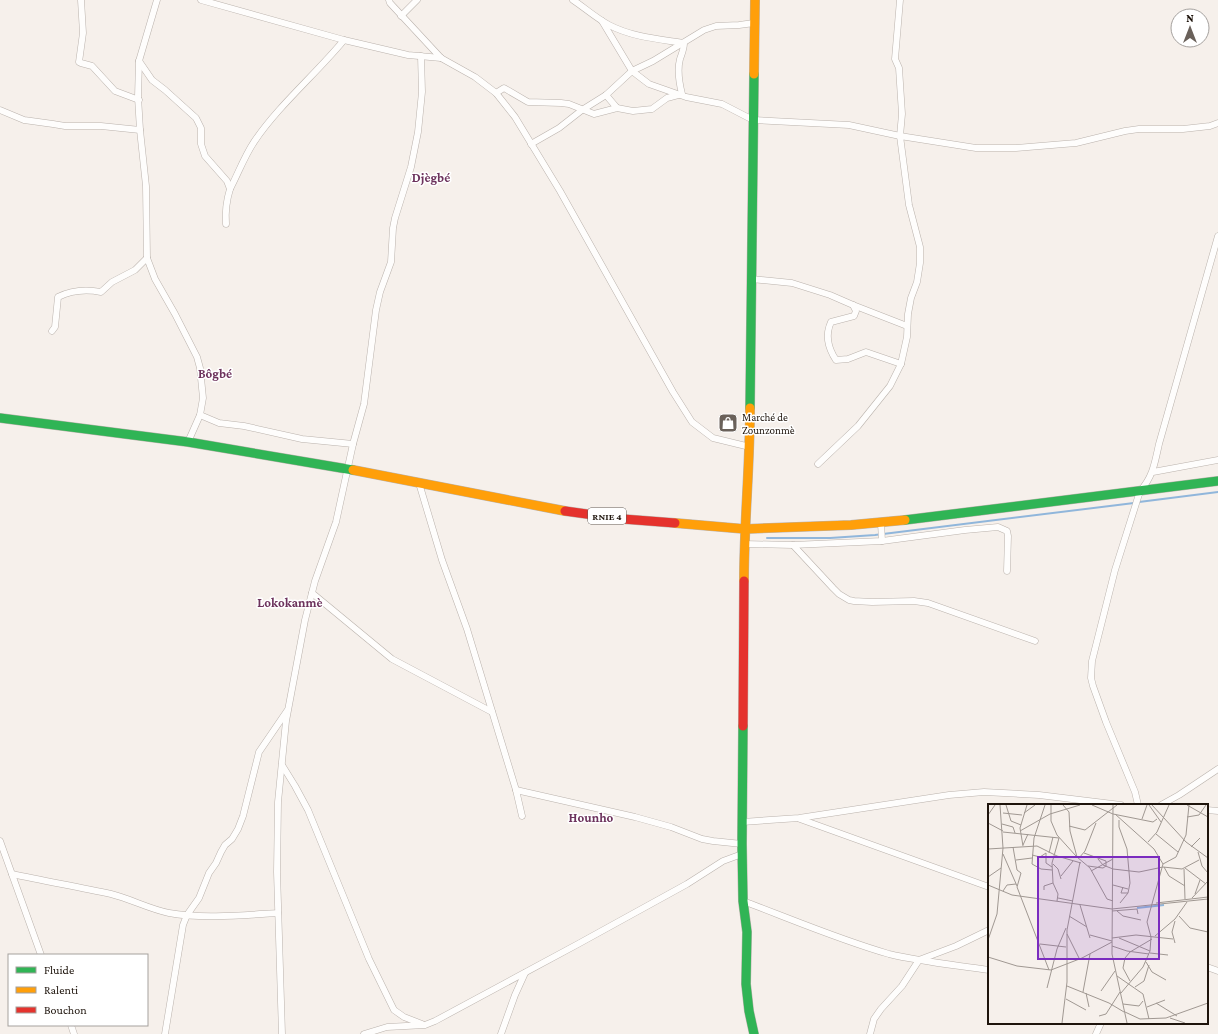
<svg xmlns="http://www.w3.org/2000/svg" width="1218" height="1034" viewBox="0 0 1218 1034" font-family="'Crimson Pro',serif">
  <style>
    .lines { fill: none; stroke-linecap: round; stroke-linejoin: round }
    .stream { stroke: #90b6db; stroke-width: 2 }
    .street-casing { stroke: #bab2ac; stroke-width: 7 }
    .fast-casing { stroke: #bab2ac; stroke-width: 10 }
    .slow-casing { stroke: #bab2ac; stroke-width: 10 }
    .jam-casing { stroke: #bab2ac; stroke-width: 10 }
    .street { stroke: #fefdfc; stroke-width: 6 }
    .fast { stroke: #30b455; stroke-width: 9 }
    .slow { stroke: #ff9f0a; stroke-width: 9 }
    .jam { stroke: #e5322d; stroke-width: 9 }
    .labels { text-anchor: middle; stroke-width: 3; stroke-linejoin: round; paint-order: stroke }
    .shield { fill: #fff; stroke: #625a55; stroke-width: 1 }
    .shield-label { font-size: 10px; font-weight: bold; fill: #1e140c }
    .poi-label { font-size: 11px; fill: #1e140c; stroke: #fff; text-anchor: start }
    .quarter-label { font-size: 13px; font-weight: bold; fill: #6d335d; stroke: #fff }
    .inset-river { fill: none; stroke: #90b6db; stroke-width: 2 }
    .inset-road { fill: none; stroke: #a09892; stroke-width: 1 }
    .view { fill: #7b2cbf; fill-opacity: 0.15; stroke: #7b2cbf; stroke-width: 2 }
    .inset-edge { fill: none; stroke: #1e140c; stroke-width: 2 }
  </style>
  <rect width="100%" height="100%" fill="#f6f0eb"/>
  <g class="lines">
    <g class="stream">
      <polyline points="1139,502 1218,492"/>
      <polyline points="767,538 830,538 875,535 1134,503"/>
    </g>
    <defs>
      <g id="street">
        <polyline points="81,0 83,33 79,62 81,63 92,66 115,91 139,100"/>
        <polyline points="157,0 139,61 138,97 140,130 146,186 147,258 155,279 175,314 197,357 200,368 203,398 200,415 188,442"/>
        <polyline points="201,0 344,40 408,55 441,58"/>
        <polyline points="389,0 390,3 441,58 475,77 496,93 515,117 560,191 673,392 692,422 713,438 750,447"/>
        <polyline points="401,16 417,0"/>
        <polyline points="602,21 632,71 649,84 686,97 722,104 753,120 849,125 900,136 976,148 1016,148 1076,143 1125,131 1139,129 1183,129 1210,126 1218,123"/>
        <path d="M 139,61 L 152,80 L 165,90 L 196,118 L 201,128 L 201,144 L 205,156 L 227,181 L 230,189 C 226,202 225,211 226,224"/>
        <path d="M 496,93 L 504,88 L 528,102 L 561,103 L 569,104 L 594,114 L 617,108 L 633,111 L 652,109 L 667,98 L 682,94 C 679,82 677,70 680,59 C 682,53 684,49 684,43 C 658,39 632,37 609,25 C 596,18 585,8 573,0"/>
        <polyline points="606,95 617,108"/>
        <polyline points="0,110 24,120 53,124 65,126 101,126 140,130"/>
        <polyline points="531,144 559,128 582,110 606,95 632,71 653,61 704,30 716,26 739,25 754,23"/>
        <path d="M 230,189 C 238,174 244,157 254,142 C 278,106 316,74 344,40"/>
        <polyline points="751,279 792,283 830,295 853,305 907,326"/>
        <path d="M 853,305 L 856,311 L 854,316 L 831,322 C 825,335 828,348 836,360 L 848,359 L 866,352 L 901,364"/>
        <path d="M 52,331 L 55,327 L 58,297 C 72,290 85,289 101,292 L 112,282 L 135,270 L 147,258"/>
        <polyline points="200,415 219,423 244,426 302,439 353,444"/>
        <polyline points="818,464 858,426 890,386 901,364 907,337 908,314 911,298 917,282 920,263 920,247 909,205 900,136 902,114 899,68 895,59 900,0"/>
        <polyline points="1153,472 1218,460"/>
        <polyline points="419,483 442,560 467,629 516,790 522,816"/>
        <polyline points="881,523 882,541"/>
        <polyline points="744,544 793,545 882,541 965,530 998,527 1007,531 1008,536 1007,571"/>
        <polyline points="793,545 833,588 839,594 849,600 854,601 872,602 914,601 928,603 1035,641"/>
        <polyline points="312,593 392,659 492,712"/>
        <polyline points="282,765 295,786 308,810 369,959 394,1010 404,1017 422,1024"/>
        <polyline points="516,790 635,817 671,827 702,839 713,841 742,844"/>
        <path d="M 1138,805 L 1135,792 L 1106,722 L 1093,686 L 1091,678 L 1092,661 L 1115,570 L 1140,491 C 1153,477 1155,462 1159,444 L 1218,236"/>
        <polyline points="1161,805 1179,795 1218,769"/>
        <polyline points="1207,810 1218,811"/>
        <polyline points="800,819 989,887"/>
        <polyline points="742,822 799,818 949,795 984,792 1039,795 1121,805"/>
        <polyline points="0,841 41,955"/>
        <path d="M 12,874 C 45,881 78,887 111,894 C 131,899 149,909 169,913 C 201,919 245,915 278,913"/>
        <path d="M 743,901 C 791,919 840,940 889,954 C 922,962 956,965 989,970"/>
        <polyline points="1207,967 1218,971"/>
        <polyline points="71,1025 74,1034"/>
        <polyline points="165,1034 183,925 187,915 199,898 209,873 216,863 221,852 225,845 232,839 238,829 243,816 259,752 287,711"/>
        <polyline points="282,1034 277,872 278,802 286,721 305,620 315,581 336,522 353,444 364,404 376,310 380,292 391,262 393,228 395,218 411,167 418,132 422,92 421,56"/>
        <polyline points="364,1034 387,1027 425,1025 435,1021 578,944 687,884 723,861 742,854"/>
        <polyline points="501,1034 515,995 525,973"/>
        <polyline points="870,1034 874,1019 881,1009 902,986 919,960 956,946 989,930"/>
        <polyline points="1096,1034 1101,1023"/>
      </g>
      <g id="fast">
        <polyline points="750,408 754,74"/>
        <polyline points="0,418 188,442 353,470"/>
        <polyline points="905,520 1218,481"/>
        <polyline points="743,726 742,844 743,901 747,932 746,984 749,1011 754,1034"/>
      </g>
      <g id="slow">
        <polyline points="754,74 755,0"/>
        <polyline points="353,470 565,511"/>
        <polyline points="675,523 745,529 851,525 905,520"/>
        <path d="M 744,581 C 744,523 750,466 750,408"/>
      </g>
      <g id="jam">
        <polyline points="565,511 623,519 675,523"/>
        <polyline points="743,726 744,581"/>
      </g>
    </defs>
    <use href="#street" class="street-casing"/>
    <use href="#fast" class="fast-casing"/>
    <use href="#slow" class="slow-casing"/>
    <use href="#jam" class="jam-casing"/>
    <use href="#street" class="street"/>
    <use href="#fast" class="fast"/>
    <use href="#slow" class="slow"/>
    <use href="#jam" class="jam"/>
  </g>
  <defs>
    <symbol id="shop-square" viewBox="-11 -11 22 22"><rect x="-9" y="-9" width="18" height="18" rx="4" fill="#6a615a" stroke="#fff"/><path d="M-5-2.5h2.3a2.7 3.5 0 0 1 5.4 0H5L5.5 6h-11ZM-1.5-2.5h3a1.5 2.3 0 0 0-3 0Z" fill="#fff"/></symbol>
  </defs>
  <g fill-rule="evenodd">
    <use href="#shop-square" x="717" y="412" width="22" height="22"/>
  </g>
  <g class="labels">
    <rect class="shield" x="588" y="508" width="38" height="16" rx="3"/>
    <g class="shield-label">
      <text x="607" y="520">RNIE 4</text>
    </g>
    <g class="poi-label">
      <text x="742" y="421">Marché de<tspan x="742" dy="13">Zounzonmè</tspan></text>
    </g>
    <g class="quarter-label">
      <text x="431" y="182">Djègbé</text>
      <text x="215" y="378">Bôgbé</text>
      <text x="290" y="607">Lokokanmè</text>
      <text x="591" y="822">Hounho</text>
    </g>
  </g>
  <g transform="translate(988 804)">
    <rect width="220" height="220" fill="#f6f0eb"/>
    <path class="inset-river" d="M 149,104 L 176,101"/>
    <path class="inset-road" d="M 18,1 L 23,17 L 33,21M 57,1 L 46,34 L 44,60 L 53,65 L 64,66M 63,1 L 63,17 L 69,31 L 88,52M 75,1 L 81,8 L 82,27 L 89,53 L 102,64 L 119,95 L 125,97M 104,1 L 125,10 L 165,18 L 169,15M 125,1 L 124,150 L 139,219M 161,1 L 173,18M 164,1 L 198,38 L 220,54M 199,1 L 220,13M 15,9 L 34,11M 36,9 L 47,1M 127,10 L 166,45 L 175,60 L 159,118 L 163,133 L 162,147 L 155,163 L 133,189M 0,11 L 7,1M 199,13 L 211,11 L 218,1M 154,15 L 159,1M 131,16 L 131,23 L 139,45 L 142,79 L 140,89 L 132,99M 0,19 L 15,27M 14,20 L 25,23 L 27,29M 81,22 L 97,26 L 129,1M 32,27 L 62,10 L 92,1M 15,28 L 71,34M 168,30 L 190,48M 160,38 L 169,28 L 181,1M 35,41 L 40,30M 35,42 L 32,24 L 39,1M 25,43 L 29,66 L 33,69 L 29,83 L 61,166M 203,43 L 212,34M 0,45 L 49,42 L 69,52 L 93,59M 210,48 L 214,62 L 220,69M 58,49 L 58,59 L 64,63M 61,49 L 65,33M 96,49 L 118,57 L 118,62 L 115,64 L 100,62M 15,50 L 29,82M 44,51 L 52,53 L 58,49M 91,54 L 97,47 L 108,19M 110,55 L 115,61 L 125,65 L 151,68 L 175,63 L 194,65 L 211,56M 28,56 L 44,54M 65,60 L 70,65 L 73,75M 175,60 L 188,53 L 198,31 L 201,1M 176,63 L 181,72 L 197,82M 197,64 L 218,80M 196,65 L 197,95M 103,67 L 125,55M 73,72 L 85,57M 0,73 L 13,64M 0,81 L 24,91 L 124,105 L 220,95M 125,81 L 140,85M 135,83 L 133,89 L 140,89M 56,86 L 56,82 L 65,79M 15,87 L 19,81 L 28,80M 207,90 L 212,76M 70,94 L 85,97M 204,94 L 220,77M 69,97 L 70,90 L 65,79 L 64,59 L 71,34M 168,99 L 220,93M 92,101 L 102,134M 124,107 L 149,105 L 150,110M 129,107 L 135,112 L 153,116M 81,112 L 99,123M 191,112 L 202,124 L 220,128M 187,117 L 184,128 L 187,139M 79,130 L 91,154M 102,131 L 124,137M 167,132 L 187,115 L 199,98M 124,134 L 148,131 L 185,135M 131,134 L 162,147M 0,136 L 9,110 L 15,44 L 12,1M 52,140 L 78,143M 124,142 L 139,147 L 161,150M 162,149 L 180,151M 0,153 L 29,162 L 63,166 L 94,154 L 124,138M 158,158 L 164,168 L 178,176M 129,172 L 155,190 L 161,215M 142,177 L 135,164 L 137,154 L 142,148 L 164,135M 79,182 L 121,199 L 136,208M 147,183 L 156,177 L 161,161M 59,184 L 69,145 L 78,124M 113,187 L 127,167M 95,188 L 102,150M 98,189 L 101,203M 78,195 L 98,206M 168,199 L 189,212M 135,200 L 151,202 L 155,197M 159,203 L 177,196M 137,208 L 152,215 L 178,214 L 220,199M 111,212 L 118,210 L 132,188M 182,214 L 197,219M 74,219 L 79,178 L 79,126 L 92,58"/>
    <path class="view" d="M 50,53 L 171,53 L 171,155 L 50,155 Z"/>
    <rect width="220" height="220" class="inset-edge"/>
  </g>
  <rect x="8" y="954" width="140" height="72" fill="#ffffff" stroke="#a5a19e"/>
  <rect x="16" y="967" width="20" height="6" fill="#30b455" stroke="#a5a19e"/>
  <text x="44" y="974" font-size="12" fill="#1e140c">Fluide</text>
  <rect x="16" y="987" width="20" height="6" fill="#ff9f0a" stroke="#a5a19e"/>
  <text x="44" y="994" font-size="12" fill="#1e140c">Ralenti</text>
  <rect x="16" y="1007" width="20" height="6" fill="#e5322d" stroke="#a5a19e"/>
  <text x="44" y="1014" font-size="12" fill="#1e140c">Bouchon</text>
  <g transform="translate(1190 28)"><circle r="19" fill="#ffffff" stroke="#a5a19e"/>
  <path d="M0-3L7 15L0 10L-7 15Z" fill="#6a615a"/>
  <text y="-6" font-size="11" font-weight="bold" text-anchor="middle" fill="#1e140c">N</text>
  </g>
</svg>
